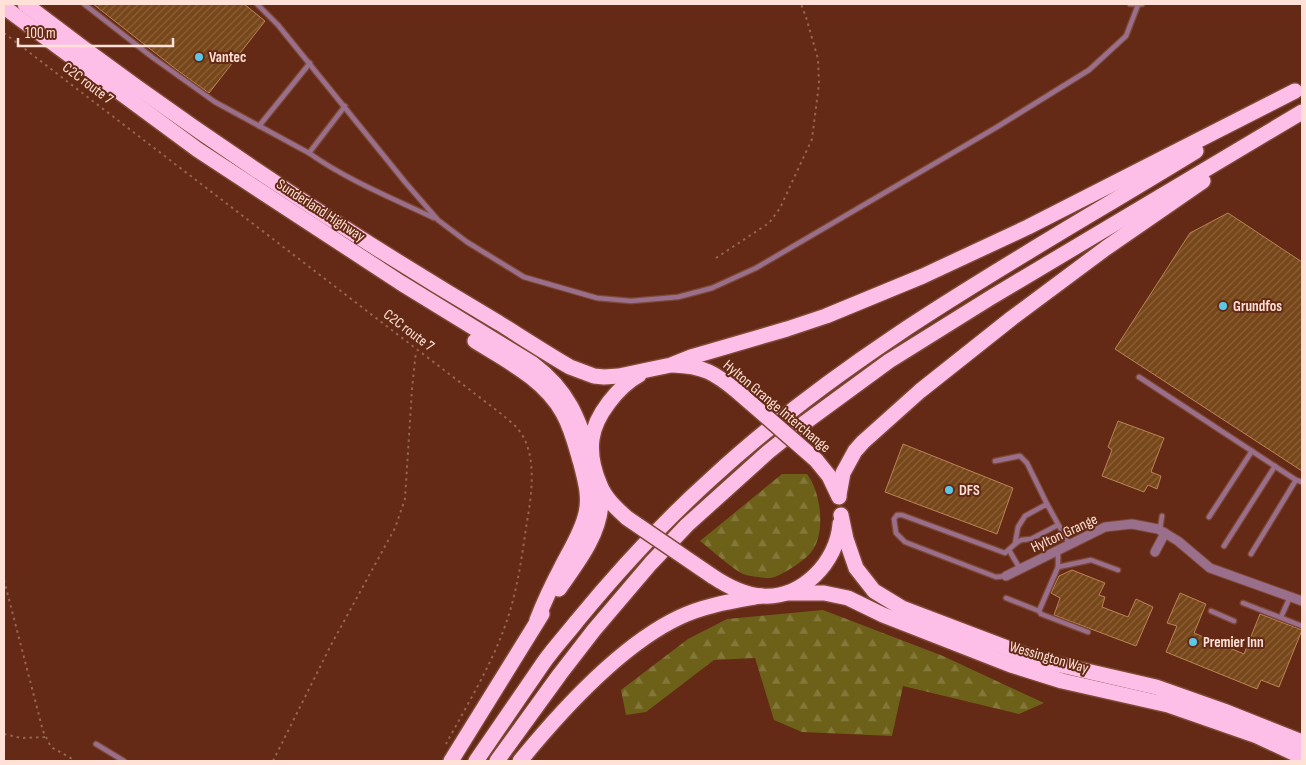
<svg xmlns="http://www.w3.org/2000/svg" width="1306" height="765" viewBox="0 0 1306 765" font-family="'Sofia Sans Condensed',sans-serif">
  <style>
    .forest { fill: url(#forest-firs) }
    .building { fill: url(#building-hatch); stroke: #ba8457 }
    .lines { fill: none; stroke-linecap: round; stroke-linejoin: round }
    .lane-casing { stroke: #7d4734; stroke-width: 7 }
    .street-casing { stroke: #7d4734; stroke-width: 11 }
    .highway-casing { stroke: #7d4734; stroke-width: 18 }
    .path { stroke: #956452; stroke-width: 2; stroke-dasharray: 2.5 4; stroke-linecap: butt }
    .lane { stroke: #996f8b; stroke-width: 4.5 }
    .street { stroke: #996f8b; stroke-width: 9 }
    .highway { stroke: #fdbfe8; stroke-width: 15 }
    .highway-bridge-casing { stroke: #7d4734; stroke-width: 18; stroke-linecap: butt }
    .highway-bridge { stroke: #fdbfe8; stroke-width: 15 }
    .poi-dot { fill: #5bc8e7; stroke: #642a15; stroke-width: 2 }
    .labels { text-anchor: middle; stroke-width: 4; stroke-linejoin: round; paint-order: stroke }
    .poi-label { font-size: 15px; font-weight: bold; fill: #ffe1d7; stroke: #642a15; text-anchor: start }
    .street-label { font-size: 15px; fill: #ffe1d7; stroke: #642a15 }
  </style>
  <defs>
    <pattern id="forest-firs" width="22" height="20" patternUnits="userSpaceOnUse" patternTransform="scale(1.25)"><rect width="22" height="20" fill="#6d6119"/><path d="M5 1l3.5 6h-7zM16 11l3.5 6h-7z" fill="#83773a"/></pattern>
    <pattern id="building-hatch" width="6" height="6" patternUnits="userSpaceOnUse" patternTransform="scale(1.25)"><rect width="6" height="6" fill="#77471a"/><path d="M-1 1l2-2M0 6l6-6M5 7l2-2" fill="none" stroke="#8b613b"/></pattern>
  </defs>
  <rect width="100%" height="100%" fill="#642a15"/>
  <g class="forest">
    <path d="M 782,474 L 807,474 C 821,492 826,532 812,551 C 806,560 780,577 770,578 C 763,578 749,576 743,574 C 734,570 709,548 700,541 Z"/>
    <polygon points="823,610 943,656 1044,703 1019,714 903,686 892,736 802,732 774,720 755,658 714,660 646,712 626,715 621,690 688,639 727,619"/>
  </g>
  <g class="building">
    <polygon points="93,4 244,4 265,21 209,93 177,70"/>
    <polygon points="1228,213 1302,262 1302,471 1115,349 1190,233"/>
    <polygon points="1118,421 1164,438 1151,472 1161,476 1157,489 1148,485 1144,492 1102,476 1112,450 1108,447"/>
    <polygon points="903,444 1013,488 997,534 885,492"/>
    <polygon points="1072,570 1105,583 1099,595 1105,597 1102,607 1128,617 1136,599 1153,607 1136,646 1054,615 1060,598 1051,593 1059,576"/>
    <polygon points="1180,593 1206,604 1194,633 1244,654 1260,614 1302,630 1279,687 1261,680 1257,689 1166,652 1177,626 1167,623"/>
  </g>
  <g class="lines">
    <defs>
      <g id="lane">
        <polyline points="84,4 152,57 215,102 309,153"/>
        <polyline points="257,4 278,25 405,182 438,220 467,242 524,277 597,298 631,301 678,297 712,288 756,268 997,127 1089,70 1126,36 1138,5"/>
        <polyline points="1130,4 1142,4"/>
        <path d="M 345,106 L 309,153 C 347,180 392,198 434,218"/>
        <polyline points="259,126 310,63"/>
        <polyline points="1139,377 1296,480 1302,482"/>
        <polyline points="995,461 1020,456 1027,463 1047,504"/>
        <polyline points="1209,517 1252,451"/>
        <polyline points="1160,529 1162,516"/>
        <polyline points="1015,544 1021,540 1031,539 1058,525"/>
        <polyline points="1224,546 1275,466"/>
        <polyline points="1009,550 1020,569"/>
        <polyline points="1058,551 1058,567 1039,611 1041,614 1088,632"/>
        <polyline points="1251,554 1296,480"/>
        <polyline points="1058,567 1091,560 1118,570"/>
        <polyline points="1006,576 996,577 905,542 896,533 894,519 897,515 902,515 1005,553 1015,544 1018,527 1025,516 1047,504 1069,544"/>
        <polyline points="1006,598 1039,611"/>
        <polyline points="1243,603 1302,626"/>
        <polyline points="1211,611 1234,621"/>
        <polyline points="1281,617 1290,597"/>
        <polyline points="96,744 124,761"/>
      </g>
      <g id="street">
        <polyline points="1155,552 1165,533"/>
        <polyline points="1006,576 1105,527 1132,524 1158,529 1178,541 1210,568 1302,601"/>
      </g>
      <g id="highway">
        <path d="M 25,4 C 176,120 335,226 499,323 C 523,338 546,353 570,367 L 594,376 L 604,377 L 619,376 L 647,370 L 671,365 L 691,357 L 787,329 L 826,316 L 923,276 L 1028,227 L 1295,91"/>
        <path d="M 4,7 L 198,150 L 401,283 L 533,364 C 569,391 578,418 592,460"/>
        <path d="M 475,341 C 507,361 544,379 563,413 C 572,429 576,447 581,464 C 585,480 590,496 586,513 C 582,532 570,550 561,568 C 552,585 544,602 537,620"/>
        <path d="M 673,365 C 704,366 715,373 738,392"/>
        <polyline points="816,460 829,476 839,497"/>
        <polyline points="839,495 843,473 855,451 863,442 920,391 1012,318 1106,248 1203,181"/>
        <polyline points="841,515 846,539 856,568 874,591 902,608 1039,660 1156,687 1224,711 1302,742"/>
        <path d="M 627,518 C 616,508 605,498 600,485 C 594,471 590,454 592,439 C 595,415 619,386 639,375"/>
        <path d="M 712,576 C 727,586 744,595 762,596 C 802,599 837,562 840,524"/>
        <path d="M 559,589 C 577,563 599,536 601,504 C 602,497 600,490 599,484"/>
        <polyline points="787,593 824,593 848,598 883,615 1011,665 1062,681 1168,705 1257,736 1302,757"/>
        <polyline points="451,761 542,614"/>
        <path d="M 476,761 C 499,728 521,695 544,662 C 554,648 566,635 577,621 C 619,570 663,522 712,478 C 856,345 1030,253 1196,151"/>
        <polyline points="497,761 560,674 594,630 651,563 687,525 768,452 803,424 889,361 990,298 1302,112"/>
        <path d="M 520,761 C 560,712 622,644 680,617 C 705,605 734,601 761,596"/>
      </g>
    </defs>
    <use href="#lane" class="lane-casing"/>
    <use href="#street" class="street-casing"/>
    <use href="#highway" class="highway-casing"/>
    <g class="path">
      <path d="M 4,33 L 504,416 C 508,420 514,424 518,429 C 539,455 531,498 526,528 C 522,556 518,584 510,611 C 496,658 469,701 446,744"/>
      <polyline points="716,258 769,223 780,208 812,139 819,84 818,59 806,17 801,4"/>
      <polyline points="4,580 43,731 51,747 76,761"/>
      <polyline points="4,734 21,738 46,737"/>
      <polyline points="273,761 331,645 395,528 405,499 412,389 416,351"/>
    </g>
    <use href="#lane" class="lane"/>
    <use href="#street" class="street"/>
    <use href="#highway" class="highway"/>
    <defs>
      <g id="highway-bridge">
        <polyline points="738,392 816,460"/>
        <polyline points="627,518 712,576"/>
      </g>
    </defs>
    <use href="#highway-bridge" class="highway-bridge-casing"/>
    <use href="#highway-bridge" class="highway-bridge"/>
  </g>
  <g class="poi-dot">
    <circle cx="199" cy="57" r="5"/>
    <circle cx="1223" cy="306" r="5"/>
    <circle cx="949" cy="490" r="5"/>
    <circle cx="1193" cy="642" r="5"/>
  </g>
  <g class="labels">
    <g class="poi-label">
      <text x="209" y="62">Vantec</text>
      <text x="1233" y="311">Grundfos</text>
      <text x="959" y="495">DFS</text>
      <text x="1203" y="647">Premier Inn</text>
    </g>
    <g class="street-label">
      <text transform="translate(88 83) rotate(37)" y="5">C2C route 7</text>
      <text transform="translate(321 210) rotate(33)" y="5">Sunderland Highway</text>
      <text transform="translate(409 330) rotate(37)" y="5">C2C route 7</text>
      <text transform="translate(777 406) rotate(40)" y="5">Hylton Grange Interchange</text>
      <text transform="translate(1064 533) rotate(-25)" y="5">Hylton Grange</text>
      <text transform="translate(1049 657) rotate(16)" y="5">Wessington Way</text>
    </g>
  </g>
  <rect width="1306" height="765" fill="none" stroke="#ffe1d7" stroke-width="10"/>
  <path d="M18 38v8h155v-8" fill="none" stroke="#ffe1d7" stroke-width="2.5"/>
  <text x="25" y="38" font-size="15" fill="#ffe1d7" stroke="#642a15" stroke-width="4" paint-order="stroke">100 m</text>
</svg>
